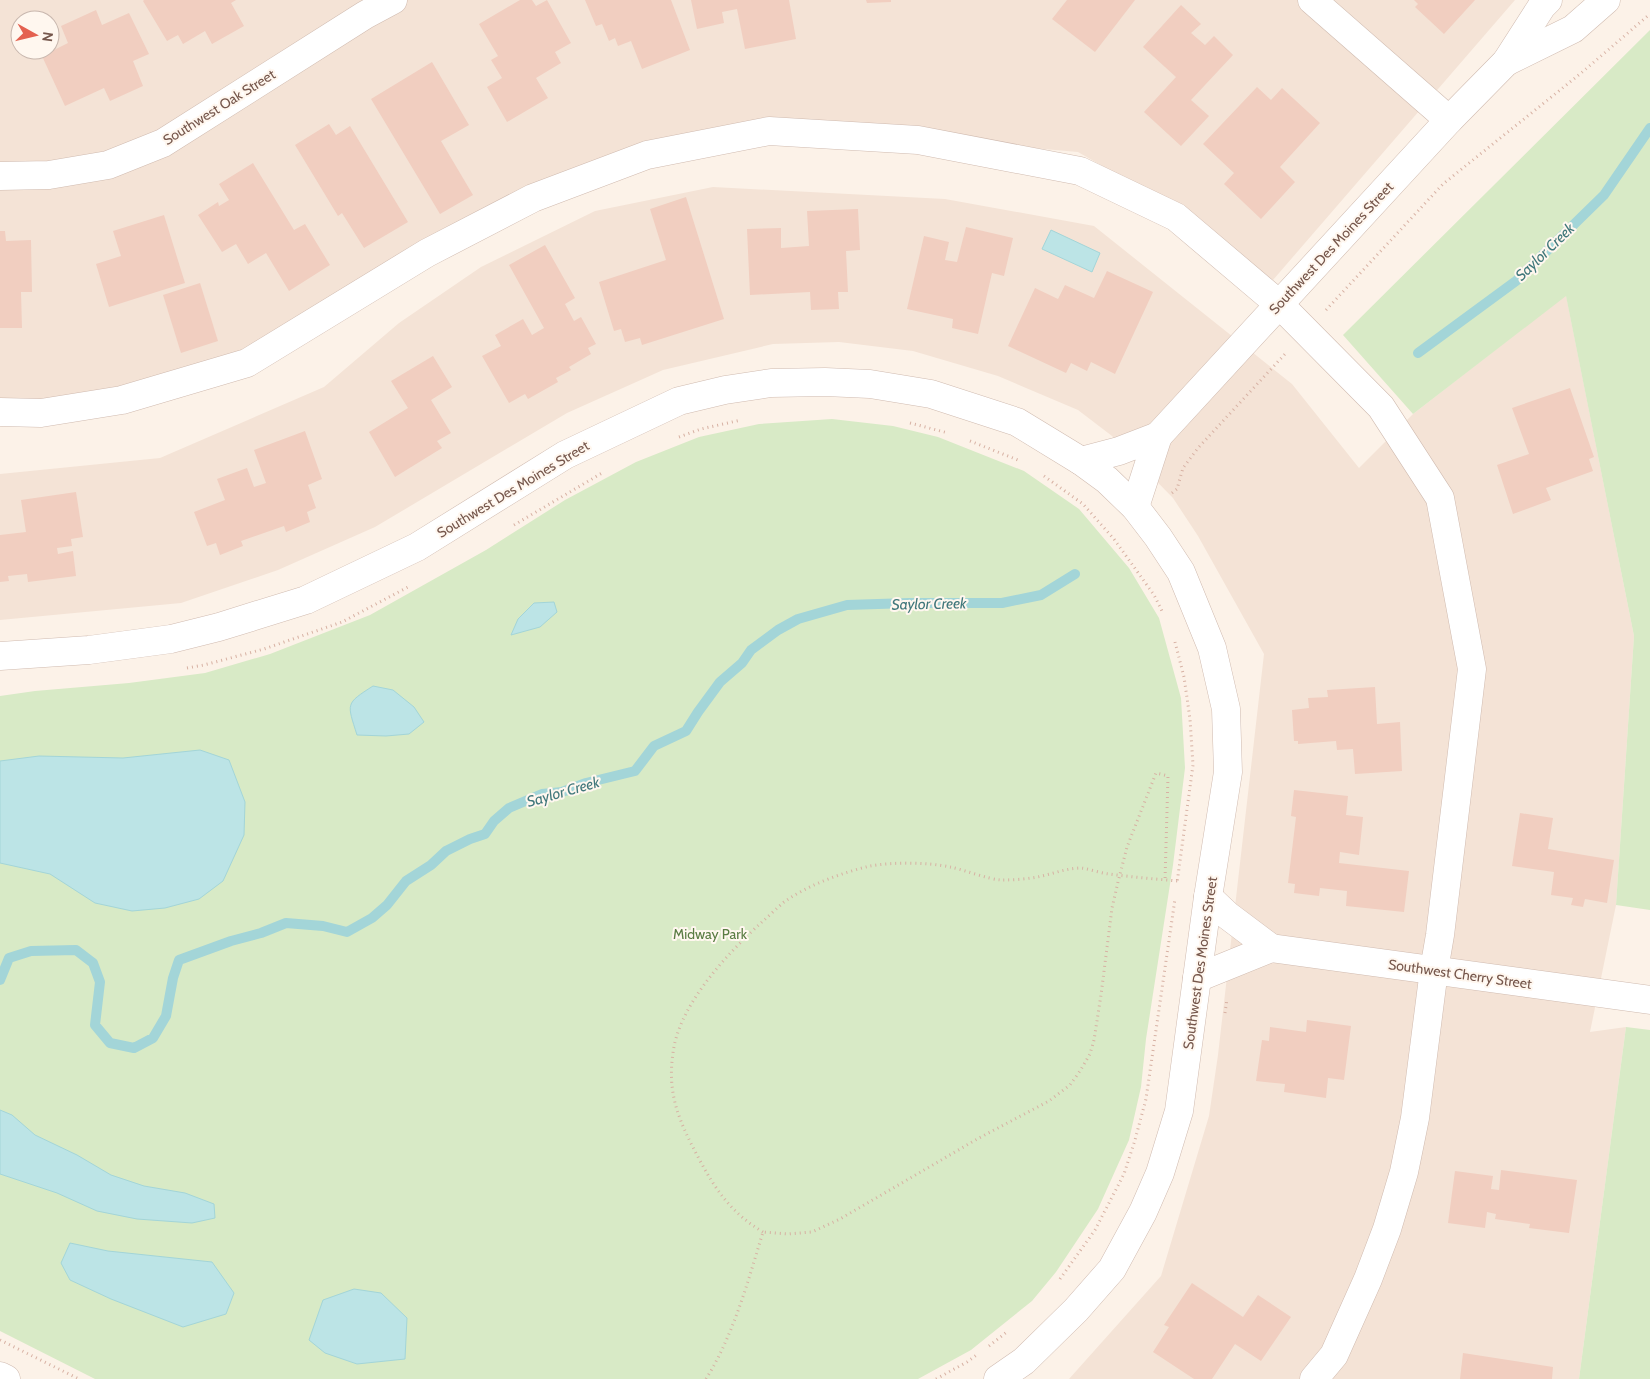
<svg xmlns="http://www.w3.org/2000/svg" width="1650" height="1379" viewBox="0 0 1650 1379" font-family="Cabin,sans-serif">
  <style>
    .residential { fill: #f4e3d6; fill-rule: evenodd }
    .green { fill: #d8eac6 }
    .water { fill: #bce4e6; stroke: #a3d5d8 }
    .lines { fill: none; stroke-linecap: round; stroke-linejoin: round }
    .stream { stroke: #a3d5d8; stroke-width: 10 }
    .building { fill: #f1cec0 }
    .minor-casing { stroke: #d0bbb0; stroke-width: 29 }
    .path { stroke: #d7b1a3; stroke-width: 3; stroke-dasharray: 1 4; stroke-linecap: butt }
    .minor { stroke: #fff; stroke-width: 28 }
    .labels { text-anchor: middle; stroke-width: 4; stroke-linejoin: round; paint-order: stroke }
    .street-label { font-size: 14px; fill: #76574c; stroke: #fff7ef }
    .park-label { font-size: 14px; fill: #5a7c43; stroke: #fff7ef }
    .water-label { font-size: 15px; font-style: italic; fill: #40777b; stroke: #fff7ef }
  </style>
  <rect width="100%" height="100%" fill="#fcf2e8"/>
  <g class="residential">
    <path d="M 0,0 L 1515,0 L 1273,280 L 1190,216 L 1078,152 L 879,134 L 705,141 L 560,184 L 252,348 L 102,401 L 0,411 ZM 20,20 L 50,20 L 50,50 L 20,50 Z"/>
    <polygon points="713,187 945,199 1094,226 1292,384 1359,468 1413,414 1566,295 1634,636 1616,905 1590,1032 1626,1027 1579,1379 1069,1379 1161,1276 1209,1116 1218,1055 1264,654 1198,536 1173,498 1112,436 1078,410 998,376 913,351 839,342 773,344 663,370 567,413 375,527 278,570 181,603 0,620 0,474 160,458 324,387 399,323 481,267 595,211"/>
  </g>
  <g class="green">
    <polygon points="1650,30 1650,910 1616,905 1634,636 1566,296 1413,414 1343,335"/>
    <polygon points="832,419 893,426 938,437 1024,471 1079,509 1129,568 1159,618 1181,698 1185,768 1173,865 1146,1039 1141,1087 1129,1140 1098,1209 1056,1272 1032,1301 971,1350 918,1379 95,1379 0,1331 0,696 35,691 129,683 205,673 270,654 370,615 486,550 565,500 636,462 699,437 759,424"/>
    <polygon points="1626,1027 1650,1030 1650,1379 1579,1379"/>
  </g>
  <g class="water">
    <polygon points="1051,230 1100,253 1092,272 1042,249"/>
    <polygon points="554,602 557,612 540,627 511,635 518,619 534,603"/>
    <path d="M 373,686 L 393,690 L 414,707 L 424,722 L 409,734 L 386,736 L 357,735 C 347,703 345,704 373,686 Z"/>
    <polygon points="200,750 229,760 245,802 244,835 223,881 199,899 165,908 132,911 95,903 50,874 0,863 0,761 39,756 123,758"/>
    <polygon points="0,1110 12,1115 35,1135 77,1155 111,1175 144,1186 185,1193 214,1204 215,1218 192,1223 137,1219 97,1211 57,1193 0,1174"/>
    <polygon points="70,1243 108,1251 212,1262 234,1293 226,1314 183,1327 111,1299 70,1280 61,1263"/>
    <polygon points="354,1289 381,1293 407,1318 405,1359 357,1364 325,1353 309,1340 323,1300"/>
  </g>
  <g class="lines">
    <g class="stream">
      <polyline points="1418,353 1516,281 1604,195 1650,128"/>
      <polyline points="0,980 9,958 31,951 76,950 93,963 100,982 95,1025 110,1043 134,1048 153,1038 166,1016 173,978 179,960 231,941 261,933 286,923 323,926 347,932 372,918 387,905 406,881 431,865 446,851 470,839 485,834 494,821 509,808 542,794 562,792 586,783 635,771 654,746 686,731 698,712 720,682 742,663 751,650 778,630 798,619 847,605 909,603 1002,603 1041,595 1075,574"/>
    </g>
  </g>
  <g class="building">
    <polygon points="144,0 236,0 231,3 244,26 212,44 205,31 183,44 178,35 167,41 143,1"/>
    <polygon points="520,0 532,0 536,6 547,0 571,43 555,52 561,63 536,78 548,98 507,122 487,87 502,78 491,60 498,56 479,24"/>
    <polygon points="585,0 671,0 690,50 642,69 631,41 618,46 615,38 609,41 602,24 596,26"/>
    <polygon points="691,0 789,0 796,39 745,49 737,9 722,12 724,23 697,29"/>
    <polygon points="866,0 891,0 891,2 867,3"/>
    <polygon points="1067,0 1135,0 1095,52 1052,19"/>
    <polygon points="1414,0 1475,0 1444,34 1415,7 1418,4"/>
    <polygon points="1181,5 1201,24 1191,33 1205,45 1214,36 1233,55 1191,100 1209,116 1181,146 1144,112 1176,77 1143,47"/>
    <polygon points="96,10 102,25 129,13 149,54 133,61 143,86 110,101 104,88 65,106 42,56 68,43 61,26"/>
    <polygon points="432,62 469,125 441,141 473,195 440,214 371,99"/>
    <polygon points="1257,87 1271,100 1282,88 1320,123 1280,167 1295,182 1261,219 1224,184 1234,173 1203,144"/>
    <polygon points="329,124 336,135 350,126 408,222 364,248 342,213 338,216 295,145"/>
    <polygon points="253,163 294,230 305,224 330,265 289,291 266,253 248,264 236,244 222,252 198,215 218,202 219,206 229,200 219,184"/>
    <polygon points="686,197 724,319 642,345 640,338 625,342 621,329 614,331 599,282 666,260 650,209"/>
    <polygon points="858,209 860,250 846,251 848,292 838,292 839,309 811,310 810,292 750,295 747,229 781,228 781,248 809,246 807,211"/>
    <polygon points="164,215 185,283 109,307 96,264 121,256 113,231"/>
    <polygon points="966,227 1013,238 1004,276 992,273 978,334 952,328 953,319 907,309 924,236 949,242 945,260 957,262"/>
    <polygon points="0,231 5,231 6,241 31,240 32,292 21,292 22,328 0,328"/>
    <polygon points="545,245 575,298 565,304 574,321 581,317 596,344 588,348 591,354 569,367 571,370 556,378 558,382 528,399 525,394 509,403 482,356 501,346 495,335 523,319 532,335 544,328 509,265"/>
    <polygon points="1107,271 1153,292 1115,374 1091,362 1087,371 1071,363 1066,373 1008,346 1035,288 1058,299 1065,285 1094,298"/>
    <polygon points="200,283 218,341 181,353 163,295"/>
    <polygon points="433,356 452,387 431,400 451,433 437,441 442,448 395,477 369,432 408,408 391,381"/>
    <polygon points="1570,388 1594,457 1589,459 1593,471 1546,488 1551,500 1513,514 1497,465 1529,454 1512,408"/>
    <polygon points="305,431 322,479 308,485 316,508 307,512 310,522 286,532 284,526 241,541 243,546 220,555 216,543 207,546 194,512 225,500 217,479 247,468 254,487 266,483 254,450"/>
    <polygon points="76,492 83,537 71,539 72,546 57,548 58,554 73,551 76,576 28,582 27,574 8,576 9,581 0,582 0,535 26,532 21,500"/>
    <polygon points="1375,687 1377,724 1400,722 1402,771 1355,774 1353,749 1337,750 1336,741 1298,744 1298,741 1294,741 1292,710 1309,708 1308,698 1328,697 1327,690"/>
    <polygon points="1294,790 1348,796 1346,815 1363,817 1359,855 1340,852 1339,863 1409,871 1404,912 1346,906 1347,891 1320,888 1319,896 1294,893 1295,884 1288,883 1296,817 1291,816"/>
    <polygon points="1520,813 1553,818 1548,849 1614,860 1607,903 1585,899 1583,907 1571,905 1573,898 1551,895 1554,872 1512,866"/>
    <polygon points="1307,1020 1351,1026 1344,1080 1328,1078 1326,1098 1284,1092 1285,1084 1256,1081 1262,1040 1269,1041 1270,1027 1306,1032"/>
    <polygon points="1501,1170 1577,1180 1569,1233 1529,1228 1530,1224 1495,1219 1496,1214 1487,1212 1485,1228 1448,1223 1455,1171 1493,1176 1491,1189 1499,1190"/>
    <polygon points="1192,1283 1243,1317 1258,1295 1291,1317 1261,1361 1235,1344 1212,1379 1194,1379 1153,1352 1169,1327 1164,1325"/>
    <polygon points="1463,1353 1553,1367 1552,1379 1460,1379"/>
  </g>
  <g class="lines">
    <defs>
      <g id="minor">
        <polyline points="1312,0 1449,120"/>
        <polyline points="1506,62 1573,29 1606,0"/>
        <polyline points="0,176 49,175 108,165 163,143 365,15 393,0"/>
        <polyline points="0,412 41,413 122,400 247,363 427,253 533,198 647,155 769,131 918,140 1080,171 1176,217 1280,305 1381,407 1440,498 1472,669 1440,935 1434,970 1415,1118 1404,1172 1387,1229 1368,1279 1334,1355 1314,1379"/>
        <polyline points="1158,436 1449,120 1506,62 1542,6 1548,0"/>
        <polyline points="1081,461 1119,451 1158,436 1135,507"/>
        <polyline points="0,656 89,650 171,639 219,627 306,600 417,547 565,455 679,401 725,390 771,383 825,382 870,384 931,394 1017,422 1081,461 1107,480 1135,507 1158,537 1181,572 1212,648 1226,709 1228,772 1208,897 1179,1111 1160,1173 1143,1212 1112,1269 1076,1310 1024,1361 998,1379"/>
        <polyline points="1271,948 1650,1000"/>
        <polyline points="1197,978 1271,948 1227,915 1208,897"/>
        <polyline points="0,1376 6,1379"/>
      </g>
    </defs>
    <use href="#minor" class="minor-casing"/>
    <g class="path">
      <polyline points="1326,310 1443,184 1580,74 1650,14"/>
      <polyline points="910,423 948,433"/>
      <polyline points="679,437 701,429 741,420"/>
      <polyline points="970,441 1018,460"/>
      <polyline points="1044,476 1083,504 1114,539 1154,595 1163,613"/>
      <polyline points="1172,493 1177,489 1183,468 1198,448 1285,354"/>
      <polyline points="514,525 602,473"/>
      <polyline points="1175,642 1184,677 1190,719 1193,765 1177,883"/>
      <polyline points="187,668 204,665 264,649 342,622 410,586"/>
      <polyline points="1225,1013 1227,999"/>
      <path d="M 763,1232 C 731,1213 715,1189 698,1157 C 679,1121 667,1094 673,1053 C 679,1004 728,953 763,921 C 770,915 777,908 784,902 C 808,885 841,873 870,866 C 893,862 927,862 950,867 C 965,870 987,879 1001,880 C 1014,880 1029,879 1042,876 C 1055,873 1068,868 1081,868 C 1090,869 1100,873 1109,874 C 1132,877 1155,879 1178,881"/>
      <polyline points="1060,1279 1095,1230 1124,1174 1135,1140 1146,1099 1175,899"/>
      <polyline points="0,1340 79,1379"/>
      <polyline points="989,1346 1008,1331"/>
      <path d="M 706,1379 C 734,1334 748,1281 763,1232 L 788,1234 L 812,1232 L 840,1219 L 979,1138 L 1049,1101 L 1070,1085 L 1080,1071 L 1090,1054 L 1094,1040 L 1101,995 L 1112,908 L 1118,882 L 1127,847 L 1156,773 L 1168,776 L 1165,880"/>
      <polyline points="936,1379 967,1362 978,1354"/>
    </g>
    <use href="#minor" class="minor"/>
  </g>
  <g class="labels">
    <g class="street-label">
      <text transform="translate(219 107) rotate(-32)" y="5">Southwest Oak Street</text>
      <text transform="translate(1331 248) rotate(-47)" y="5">Southwest Des Moines Street</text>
      <text transform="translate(513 489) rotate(-31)" y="5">Southwest Des Moines Street</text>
      <text transform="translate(1200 963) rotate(-82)" y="5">Southwest Des Moines Street</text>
      <text transform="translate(1460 974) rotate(8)" y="5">Southwest Cherry Street</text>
    </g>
    <g class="park-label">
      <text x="710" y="939">Midway Park</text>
    </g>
    <g class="water-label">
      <text transform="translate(1545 252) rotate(-44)" y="5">Saylor Creek</text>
      <text transform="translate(929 604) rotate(-1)" y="5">Saylor Creek</text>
      <text transform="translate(563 792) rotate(-16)" y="5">Saylor Creek</text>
    </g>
  </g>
  <g transform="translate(35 35) rotate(98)"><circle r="24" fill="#fff7ef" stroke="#c8b7ae"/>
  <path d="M0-4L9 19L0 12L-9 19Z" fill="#e46150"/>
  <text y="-8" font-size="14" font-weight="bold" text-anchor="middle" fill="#76574c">N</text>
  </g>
</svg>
